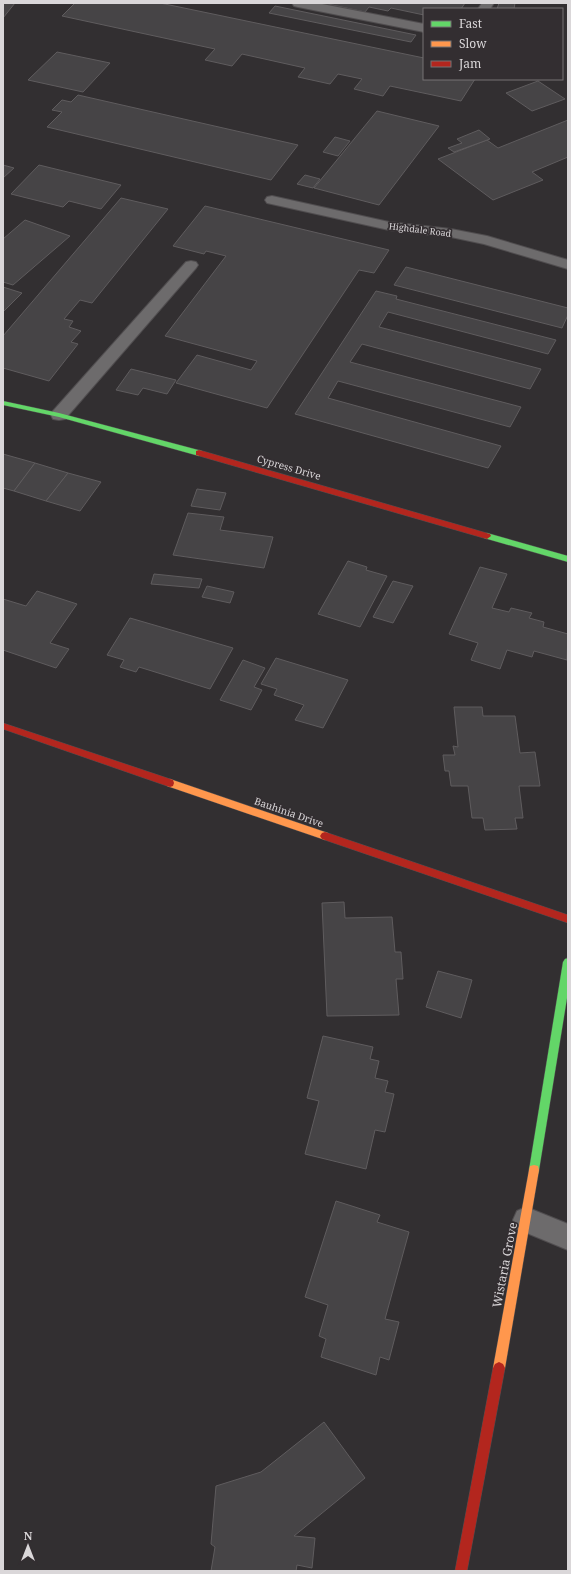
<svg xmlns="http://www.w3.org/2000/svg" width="571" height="1574" viewBox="0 0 571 1574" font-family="'Noto Serif',serif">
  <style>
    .building { fill: #464446; stroke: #5f5c5e }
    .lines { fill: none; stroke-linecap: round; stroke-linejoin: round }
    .lane-casing { stroke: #504d4f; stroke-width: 2 }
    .street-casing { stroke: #504d4f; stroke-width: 2 }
    .fast-casing { stroke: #504d4f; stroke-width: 1 }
    .slow-casing { stroke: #504d4f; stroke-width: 1 }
    .jam-casing { stroke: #504d4f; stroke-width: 1 }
    .lane { fill: #6d6b6c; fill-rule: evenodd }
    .street { fill: #6d6b6c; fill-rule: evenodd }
    .fast { fill: #63d668; fill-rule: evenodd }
    .slow { fill: #ff974d; fill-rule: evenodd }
    .jam { fill: #b3261e; fill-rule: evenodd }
    .labels { text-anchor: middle; stroke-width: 3.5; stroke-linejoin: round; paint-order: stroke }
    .far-street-label { font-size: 9px; fill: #dad7d9; stroke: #332e31 }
    .street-label { font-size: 10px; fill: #dad7d9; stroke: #332e31 }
    .near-street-label { font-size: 12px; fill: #dad7d9; stroke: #332e31 }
  </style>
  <rect width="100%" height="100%" fill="#322f31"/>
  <g class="building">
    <polygon points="3,3 15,3 3,18"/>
    <polygon points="75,3 160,3 424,58 424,79 475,79 461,101 390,86 383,96 354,89 362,79 338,74 330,84 298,77 305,68 242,54 232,66 205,60 215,49 62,16"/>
    <polygon points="323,3 465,3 461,9 424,9 424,15 391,8 388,11 369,7 365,12"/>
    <polygon points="499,3 515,3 514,9 497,9"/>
    <polygon points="275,6 416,35 411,42 269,13"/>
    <polygon points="57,52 110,63 83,92 28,80"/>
    <polygon points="538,81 565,99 532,111 506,93"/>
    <polygon points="78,95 298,145 271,180 47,127 62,112 52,110 62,100 71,102"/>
    <polygon points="377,111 439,126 379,205 314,188"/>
    <polygon points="568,120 568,157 532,172 543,180 493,200 438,159 487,140 498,148"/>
    <polygon points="479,130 490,139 454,152 448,148 462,143 457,139"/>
    <polygon points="335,137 350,141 338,156 323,152"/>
    <polygon points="3,165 14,168 3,178"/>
    <polygon points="39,165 121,185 101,209 69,201 63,207 11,194"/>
    <polygon points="305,175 320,179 313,188 297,184"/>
    <polygon points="121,198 168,209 92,303 80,300 64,319 73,321 69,327 81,331 71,342 78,344 49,381 3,368 3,336"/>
    <polygon points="205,206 389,250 374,273 359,270 267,408 176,383 197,355 251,370 257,361 165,336 226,256 206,251 204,254 173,246"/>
    <polygon points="25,220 70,236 13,285 3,282 3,239"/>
    <polygon points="406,267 568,308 568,315 562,328 394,285"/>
    <polygon points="3,287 22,293 3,312"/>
    <polygon points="376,291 397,296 396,299 556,340 548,354 388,312 379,327 541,369 530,389 362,344 350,362 521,407 510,427 338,381 328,398 501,446 488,468 295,414"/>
    <polygon points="131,369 176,380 167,394 143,388 138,395 116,390"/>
    <polygon points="3,454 35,463 14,491 3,488"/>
    <polygon points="35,463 68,473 46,501 14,491"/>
    <polygon points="68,473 101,482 80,511 46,501"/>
    <polygon points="197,489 226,493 220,510 191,506"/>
    <polygon points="188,513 224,517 220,530 273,537 264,568 173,555"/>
    <polygon points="348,561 367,567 366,570 387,576 360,627 318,614"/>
    <polygon points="480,567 507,574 492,608 509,612 511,608 532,613 529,618 544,622 543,627 568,634 567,660 534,651 532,657 507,650 500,669 471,660 478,643 449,634"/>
    <polygon points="154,574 202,579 199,588 151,584"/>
    <polygon points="393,581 413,586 393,623 373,617"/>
    <polygon points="207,586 234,592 230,603 202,597"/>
    <polygon points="37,591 77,604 50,643 69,649 56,668 3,650 3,599 26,606"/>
    <polygon points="130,618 233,648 210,689 139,667 136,672 120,667 124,660 107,655"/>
    <polygon points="276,658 348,680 323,728 295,720 304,705 274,695 277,689 261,684"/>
    <polygon points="243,660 265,668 254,687 262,690 251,710 220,700"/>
    <polygon points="454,707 482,707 483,716 515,716 520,753 535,752 540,786 519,786 523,818 515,818 517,829 485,830 483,818 472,818 468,786 451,786 449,771 445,771 443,755 455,755 453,746 458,747"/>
    <polygon points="344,902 345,918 392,917 395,952 401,952 403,979 396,979 399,1015 327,1016 322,903"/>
    <polygon points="438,971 472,980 461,1018 426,1007"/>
    <polygon points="323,1036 373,1047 370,1059 379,1061 375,1078 388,1081 385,1092 394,1094 385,1132 375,1130 366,1169 305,1154 319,1101 307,1098"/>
    <polygon points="336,1201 380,1215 377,1222 409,1232 385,1319 399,1322 389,1360 380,1357 376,1375 321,1357 326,1339 319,1336 328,1305 305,1297"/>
    <polygon points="324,1422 365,1478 294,1536 315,1538 312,1568 297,1565 296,1571 211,1571 215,1547 211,1544 216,1486 261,1472"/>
  </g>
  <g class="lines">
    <defs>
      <g id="lane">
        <polygon points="292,3 317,3 424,24 424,32 298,7 294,6"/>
        <polygon points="482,3 494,3 490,9 478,9"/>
        <polygon points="272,196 389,222 451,229 487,236 568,260 568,269 484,244 451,237 389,230 267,203 265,200 267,197"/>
        <polygon points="191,261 196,262 198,265 196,268 65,419 59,420 53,419 51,415 53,411 186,262"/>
      </g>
      <polygon id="street" points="526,1207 568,1224 568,1250 517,1229 513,1220 517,1211"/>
      <g id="fast">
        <polygon points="3,401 59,413 202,451 203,453 199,456 59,417 3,405"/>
        <polygon points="487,533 568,556 568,562 484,538 483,536"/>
        <polygon points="568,958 568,992 539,1170 538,1174 534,1175 530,1174 529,1170 563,962 565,959"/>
      </g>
      <g id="slow">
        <polygon points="170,779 328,833 330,836 328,839 325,840 167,786 166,783 167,780"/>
        <polygon points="534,1165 538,1166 539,1170 505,1368 503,1372 499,1374 495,1372 493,1368 529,1170 530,1166"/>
      </g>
      <g id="jam">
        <polygon points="199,450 490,534 491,536 487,539 196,455 196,451"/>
        <polygon points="3,723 173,780 174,783 173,786 170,787 3,729"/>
        <polygon points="325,832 568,915 568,923 322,839 320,836 322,833"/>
        <polygon points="499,1362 503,1364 505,1368 467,1571 455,1571 493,1368 495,1364"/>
      </g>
    </defs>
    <use href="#lane" class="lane-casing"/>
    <use href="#street" class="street-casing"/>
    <use href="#fast" class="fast-casing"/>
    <use href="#slow" class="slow-casing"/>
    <use href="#jam" class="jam-casing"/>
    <use href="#lane" class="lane"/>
    <use href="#street" class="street"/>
    <use href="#fast" class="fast"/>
    <use href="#slow" class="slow"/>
    <use href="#jam" class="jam"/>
  </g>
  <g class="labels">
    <g class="far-street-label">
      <text transform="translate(420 230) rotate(7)" y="3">Highdale Road</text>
    </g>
    <g class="street-label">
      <text transform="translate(289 467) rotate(16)" y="4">Cypress Drive</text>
      <text transform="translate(289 812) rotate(19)" y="4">Bauhinia Drive</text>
    </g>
    <g class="near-street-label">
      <text transform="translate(505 1265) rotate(-79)" y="4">Wistaria Grove</text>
    </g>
  </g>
  <rect width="571" height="1574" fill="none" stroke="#dad7d9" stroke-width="8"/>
  <rect x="423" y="8" width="140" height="72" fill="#332e31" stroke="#767274"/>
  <rect x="431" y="21" width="20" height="6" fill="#63d668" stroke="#767274"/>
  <text x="459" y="28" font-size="12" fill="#dad7d9">Fast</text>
  <rect x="431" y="41" width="20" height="6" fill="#ff974d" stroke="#767274"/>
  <text x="459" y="48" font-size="12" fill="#dad7d9">Slow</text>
  <rect x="431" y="61" width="20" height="6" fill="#b3261e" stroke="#767274"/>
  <text x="459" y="68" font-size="12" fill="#dad7d9">Jam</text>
  <g transform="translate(28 1546)" stroke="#332e31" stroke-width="3" paint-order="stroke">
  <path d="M0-3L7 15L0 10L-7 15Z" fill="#dad7d9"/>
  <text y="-6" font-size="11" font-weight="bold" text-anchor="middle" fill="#dad7d9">N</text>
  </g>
</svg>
